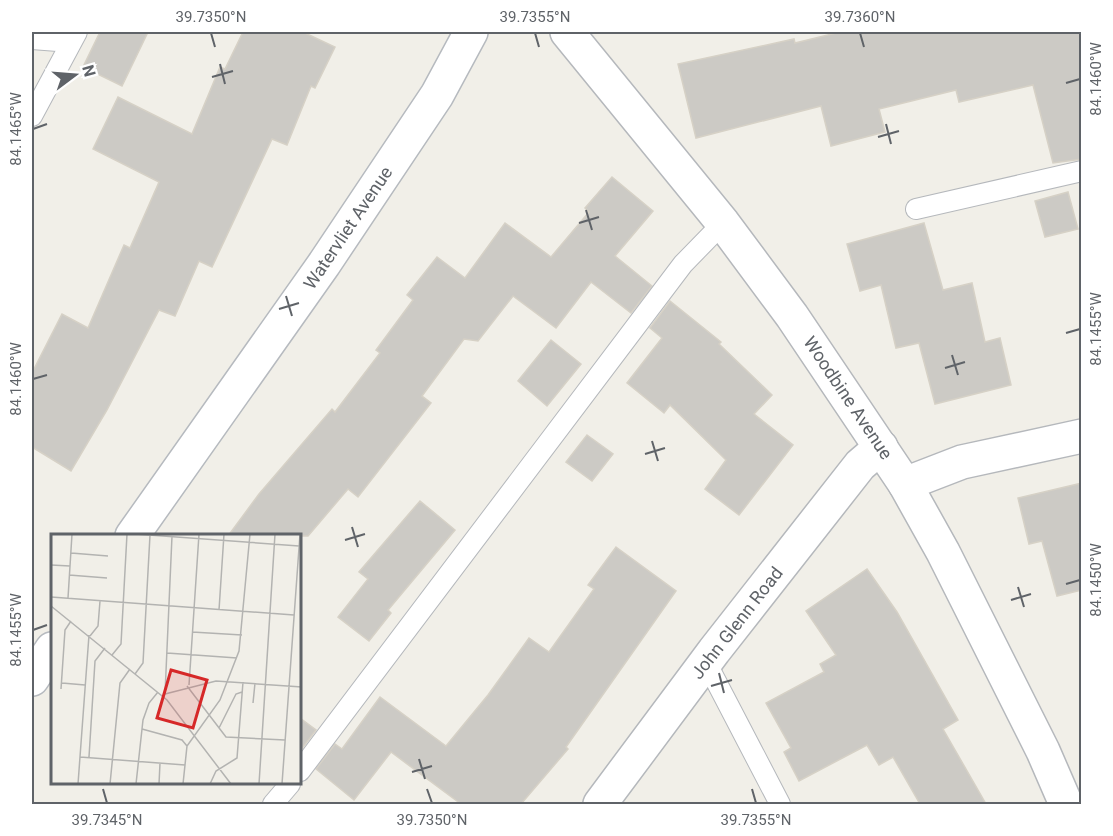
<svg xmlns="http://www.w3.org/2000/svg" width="1113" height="836" viewBox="0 0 1113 836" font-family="Roboto,sans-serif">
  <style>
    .building { fill: #cccac5; stroke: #d6d1c6; stroke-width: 1.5 }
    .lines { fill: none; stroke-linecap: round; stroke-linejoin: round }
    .lane-casing { stroke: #b5b8bc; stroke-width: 22 }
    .street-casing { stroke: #b5b8bc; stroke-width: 36 }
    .secondary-casing { stroke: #b6babf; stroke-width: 36 }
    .lane { stroke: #fff; stroke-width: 20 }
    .street { stroke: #fff; stroke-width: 33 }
    .secondary { stroke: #fff; stroke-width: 33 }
    .ticks { fill: none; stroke: #5f6368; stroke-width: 2 }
    .labels { text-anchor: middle; stroke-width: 5; stroke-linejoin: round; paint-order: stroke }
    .street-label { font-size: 18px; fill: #5f6368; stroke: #fff }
    .inset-road { fill: none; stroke: #b3b3b1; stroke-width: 1.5 }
    .view { fill: #d62828; fill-opacity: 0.15; stroke: #d62828; stroke-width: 3 }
    .inset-edge { fill: none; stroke: #5f6368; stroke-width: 3 }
    .neatline { fill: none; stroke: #5f6368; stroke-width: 2 }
    .ticks-label { font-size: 15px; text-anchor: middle; fill: #5f6368 }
  </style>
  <rect width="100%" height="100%" fill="#f1efe8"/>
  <g class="building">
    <polygon points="100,32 148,32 122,86 83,67"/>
    <polygon points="243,32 303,32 335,47 315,88 311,86 287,145 272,139 212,267 199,261 175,316 159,310 107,410 71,471 32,447 32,373 62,314 88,328 124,245 130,248 159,182 93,149 118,97 192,134 220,67 225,69"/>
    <polygon points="840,32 1082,32 1082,159 1053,163 1033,85 959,102 956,90 879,109 885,132 831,146 821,106 696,138 678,64 794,39 795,43"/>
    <polygon points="612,177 653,211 615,256 652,286 631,313 591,282 556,328 513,296 478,341 464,339 422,396 431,403 358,497 348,489 308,536 228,536 259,494 332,409 335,412 380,353 376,350 413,300 407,295 437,257 465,278 505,223 551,257 589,212 585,208"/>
    <polygon points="1068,192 1078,229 1045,237 1035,201"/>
    <polygon points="924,223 943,290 972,283 985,342 1000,338 1011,385 935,404 919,343 896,348 881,285 860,291 847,244"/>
    <polygon points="670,301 721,342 719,344 772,395 754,414 793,445 739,515 705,489 726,460 670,405 664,413 627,383 662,338 650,328"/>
    <polygon points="551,340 581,364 547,406 518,381"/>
    <polygon points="587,435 613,454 592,481 566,462"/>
    <polygon points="1082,483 1082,590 1057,596 1042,541 1029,544 1018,498"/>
    <polygon points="420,501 455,530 388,610 391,613 369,641 338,617 368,579 359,572"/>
    <polygon points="616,547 676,591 566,747 568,749 521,804 461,804 391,752 354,800 316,769 335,744 342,749 380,697 446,746 488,695 529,638 549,652 594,589 588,585"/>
    <polygon points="867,569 897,612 958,720 943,729 986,804 920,804 893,757 879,765 867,745 799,781 784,752 791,748 766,703 824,672 820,664 836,655 806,611"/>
    <polygon points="300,718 316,730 300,751"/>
  </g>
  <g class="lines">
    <defs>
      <g id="lane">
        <polyline points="32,39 71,42"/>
        <polyline points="32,116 77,32"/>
        <polyline points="916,209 1082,171"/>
        <polyline points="706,662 780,804"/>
        <polyline points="300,771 683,264 723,223"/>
        <polyline points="273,804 290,784"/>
      </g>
      <g id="street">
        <polyline points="567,32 723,223 792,316 905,484 943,552 1043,751 1066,804"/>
        <polyline points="905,484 962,462 1082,436"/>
        <polyline points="600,804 714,651 860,465 881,447"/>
      </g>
      <g id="secondary">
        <polyline points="132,536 324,264 437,95 471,32"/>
        <polyline points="32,679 52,649"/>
      </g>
    </defs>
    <use href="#lane" class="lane-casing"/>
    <use href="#street" class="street-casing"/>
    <use href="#secondary" class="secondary-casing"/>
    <use href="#lane" class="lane"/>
    <use href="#street" class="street"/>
    <use href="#secondary" class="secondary"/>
  </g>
  <path class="ticks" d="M 211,33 L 215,47M 535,33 L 539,47M 860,33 L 864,47M 220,64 L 225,84M 212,77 L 233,71M 1066,83 L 1080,79M 886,124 L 891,144M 33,129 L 47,124M 878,137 L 899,131M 586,210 L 592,230M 579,223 L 599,217M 286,296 L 292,316M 279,309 L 299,303M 1066,333 L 1080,329M 952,355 L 958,375M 945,368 L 965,362M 33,379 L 47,375M 652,441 L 658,461M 645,454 L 665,448M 352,527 L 358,547M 345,540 L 365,534M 1066,584 L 1080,580M 1018,587 L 1024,607M 1011,600 L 1031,594M 33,630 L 47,625M 719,673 L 724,693M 711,686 L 732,680M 419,759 L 425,779M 412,772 L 432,766M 103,789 L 107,803M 427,789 L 432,803M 752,789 L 756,803"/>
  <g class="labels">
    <g class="street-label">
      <text transform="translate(348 228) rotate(-56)" y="6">Watervliet Avenue</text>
      <text transform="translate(848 398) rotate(56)" y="6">Woodbine Avenue</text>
      <text transform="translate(737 623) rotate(-52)" y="6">John Glenn Road</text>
    </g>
  </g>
  <g transform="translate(51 534)">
    <rect width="250" height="250" fill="#f1efe8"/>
    <path class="inset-road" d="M 84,0 L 248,12M 20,19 L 57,22M 0,31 L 19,32M 18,41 L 56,44M 0,63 L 243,81M 17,64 L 21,0M 0,72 L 116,166 L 180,250M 168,76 L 173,0M 141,98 L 191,101M 39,102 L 47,92 L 49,67M 116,119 L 186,124M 61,121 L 70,110 L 76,0M 84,140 L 92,129 L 99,1M 11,149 L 34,151M 138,151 L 148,0M 136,152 L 175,203 L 234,206M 10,155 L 14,96 L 20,87M 114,160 L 121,2M 114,160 L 165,147 L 251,153M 202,169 L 204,149M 168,194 L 185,160 L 191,158M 91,195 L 131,206 L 136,212M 29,223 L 134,231M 38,223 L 44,127 L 54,114M 27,250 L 38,101M 59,250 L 69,149 L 79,135M 85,250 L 92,186 L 98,169 L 107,158M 108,250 L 109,229M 132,250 L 136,212 L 169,166 L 188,117 L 199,0M 159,250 L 165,237 L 186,224 L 192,148M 208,250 L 224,0M 231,250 L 249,0"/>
    <path class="view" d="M 120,136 L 156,146 L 142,194 L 106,184 Z"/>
    <rect width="250" height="250" class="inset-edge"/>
  </g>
  <rect width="1113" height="836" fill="none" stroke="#ffffff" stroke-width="66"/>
  <g transform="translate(75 75) rotate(74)" stroke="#ffffff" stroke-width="4.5" paint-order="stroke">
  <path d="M0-4.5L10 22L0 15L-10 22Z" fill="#5f6368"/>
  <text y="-9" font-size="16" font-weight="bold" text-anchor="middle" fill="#5f6368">N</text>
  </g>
  <rect x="33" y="33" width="1047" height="770" class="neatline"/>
  <g class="ticks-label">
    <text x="211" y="22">39.7350°N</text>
    <text x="535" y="22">39.7355°N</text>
    <text x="860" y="22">39.7360°N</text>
    <text transform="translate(1096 79) rotate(-90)" y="5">84.1460°W</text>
    <text transform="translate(16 129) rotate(-90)" y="5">84.1465°W</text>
    <text transform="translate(1096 329) rotate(-90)" y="5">84.1455°W</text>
    <text transform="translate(16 379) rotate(-90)" y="5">84.1460°W</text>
    <text transform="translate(1096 580) rotate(-90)" y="5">84.1450°W</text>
    <text transform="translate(16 630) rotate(-90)" y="5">84.1455°W</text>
    <text x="107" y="825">39.7345°N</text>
    <text x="432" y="825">39.7350°N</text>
    <text x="756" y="825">39.7355°N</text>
  </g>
</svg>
